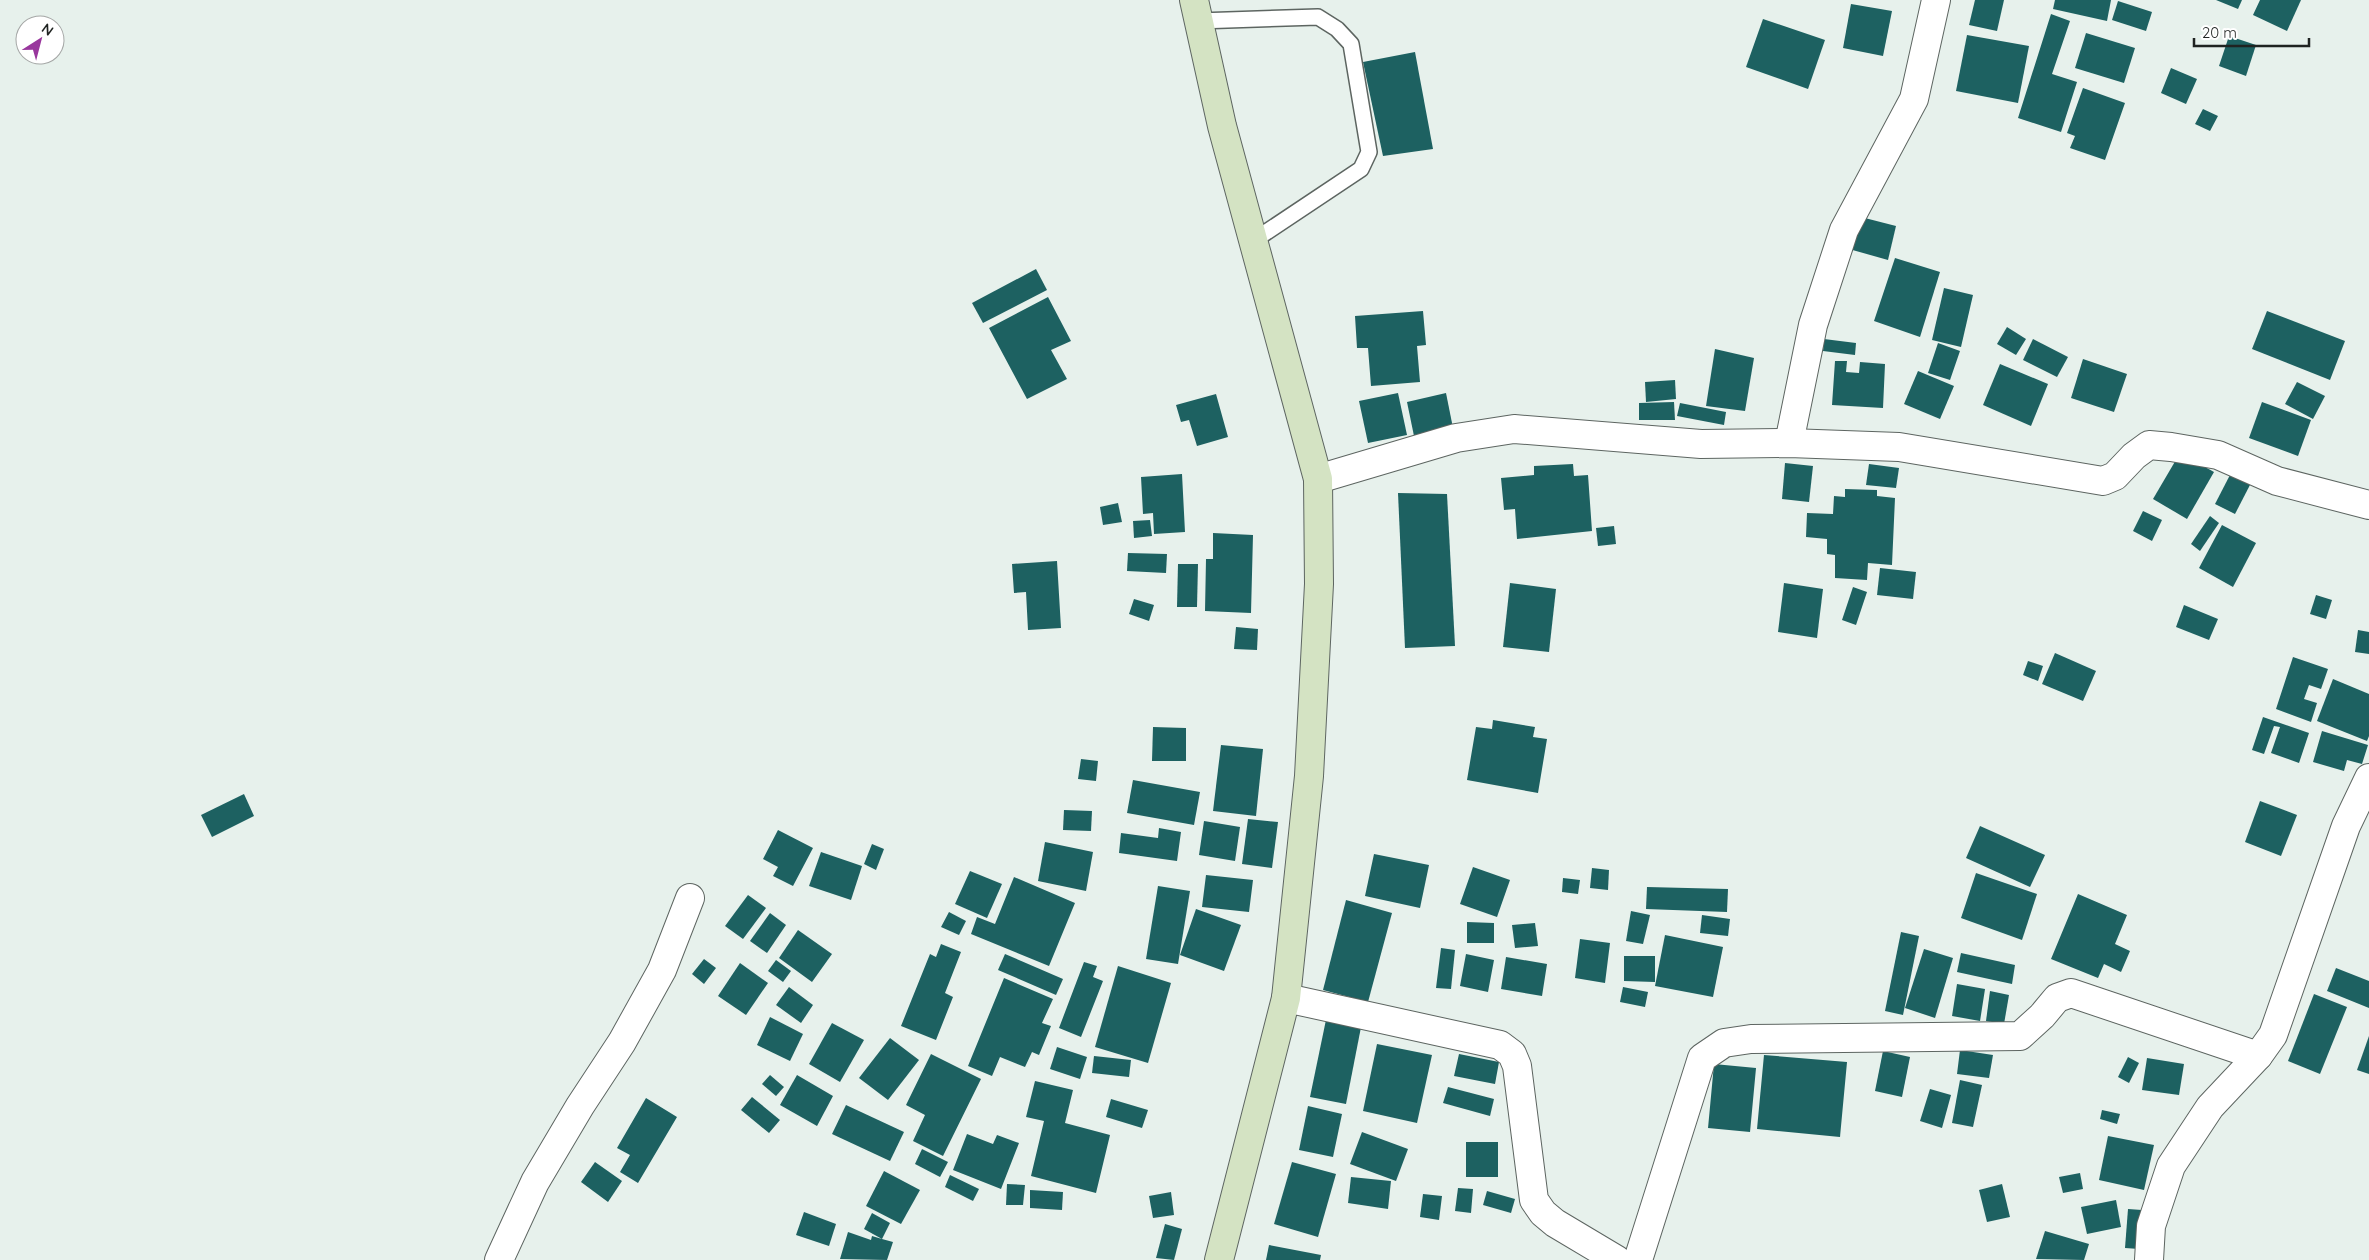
<svg xmlns="http://www.w3.org/2000/svg" width="2369" height="1260" viewBox="0 0 2369 1260" font-family="Quicksand,sans-serif">
  <style>
    .building { fill: #1d6161 }
    .lines { fill: none; stroke-linecap: round; stroke-linejoin: round }
    .service-casing { stroke: #5d6561; stroke-width: 18 }
    .minor-casing { stroke: #5d6561; stroke-width: 30 }
    .secondary-casing { stroke: #5d6561; stroke-width: 30 }
    .service { stroke: #fff; stroke-width: 15 }
    .minor { stroke: #fff; stroke-width: 28 }
    .secondary { stroke: #d4e3c3; stroke-width: 28 }
  </style>
  <rect width="100%" height="100%" fill="#e7f1ec"/>
  <g class="building">
    <polygon points="1975,0 2004,0 1997,31 1969,25"/>
    <polygon points="2055,0 2111,0 2107,21 2053,9"/>
    <polygon points="2216,0 2242,0 2238,9"/>
    <polygon points="2260,0 2301,0 2287,31 2253,15"/>
    <polygon points="2118,1 2152,12 2146,31 2112,20"/>
    <polygon points="1851,4 1892,11 1883,56 1843,48"/>
    <polygon points="2051,14 2070,21 2052,74 2077,82 2061,132 2018,118"/>
    <polygon points="1763,19 1825,40 1808,89 1746,67"/>
    <polygon points="2086,33 2135,48 2124,83 2075,68"/>
    <polygon points="1967,35 2029,46 2018,103 1956,91"/>
    <polygon points="2229,36 2256,45 2246,76 2219,66"/>
    <polygon points="1415,52 1433,149 1383,156 1363,62"/>
    <polygon points="2171,68 2197,79 2186,104 2161,93"/>
    <polygon points="2083,88 2125,103 2105,160 2070,148 2075,136 2067,133"/>
    <polygon points="2203,109 2218,116 2210,131 2195,124"/>
    <polygon points="1857,216 1896,226 1888,260 1849,249"/>
    <polygon points="1895,258 1940,272 1920,337 1874,321"/>
    <polygon points="1036,269 1047,290 983,323 972,303"/>
    <polygon points="1944,288 1973,295 1961,347 1932,340"/>
    <polygon points="1048,297 1071,341 1051,350 1067,379 1027,399 989,328"/>
    <polygon points="1423,311 1426,345 1417,346 1420,382 1371,386 1368,348 1357,348 1355,316"/>
    <polygon points="2267,311 2345,341 2330,380 2252,349"/>
    <polygon points="2007,327 2026,339 2016,355 1997,344"/>
    <polygon points="1824,339 1856,343 1855,355 1823,351"/>
    <polygon points="2033,339 2068,357 2057,377 2023,360"/>
    <polygon points="1938,343 1960,351 1950,380 1928,373"/>
    <polygon points="1715,349 1754,358 1745,411 1706,406"/>
    <polygon points="2083,359 2127,374 2114,412 2071,398"/>
    <polygon points="1835,361 1847,361 1846,372 1859,373 1860,362 1885,364 1883,408 1832,405"/>
    <polygon points="2000,364 2048,384 2031,426 1983,405"/>
    <polygon points="1918,371 1954,386 1940,419 1904,404"/>
    <polygon points="1675,380 1676,399 1646,402 1645,382"/>
    <polygon points="2297,382 2325,396 2313,419 2285,404"/>
    <polygon points="1398,393 1407,435 1368,443 1359,401"/>
    <polygon points="1446,393 1453,428 1414,436 1407,402"/>
    <polygon points="1216,394 1228,437 1197,446 1189,420 1181,422 1176,405"/>
    <polygon points="1674,402 1675,420 1639,420 1639,403"/>
    <polygon points="2262,402 2311,420 2298,456 2249,438"/>
    <polygon points="1680,403 1726,412 1724,425 1677,416"/>
    <polygon points="2180,453 2214,472 2187,519 2153,499"/>
    <polygon points="1785,463 1813,466 1809,502 1782,499"/>
    <polygon points="1573,464 1574,476 1588,475 1592,531 1517,539 1515,509 1504,510 1501,478 1534,475 1534,466"/>
    <polygon points="1869,464 1899,468 1896,488 1866,485"/>
    <polygon points="2231,473 2251,483 2235,514 2215,504"/>
    <polygon points="1182,474 1185,532 1154,534 1153,513 1143,514 1141,477"/>
    <polygon points="1845,489 1877,490 1877,496 1895,498 1892,565 1868,563 1867,580 1835,578 1835,555 1827,554 1827,539 1806,537 1807,513 1833,514 1834,496 1845,497"/>
    <polygon points="1398,493 1447,494 1455,646 1405,648"/>
    <polygon points="1118,503 1122,522 1103,525 1100,507"/>
    <polygon points="2143,511 2162,520 2152,541 2133,531"/>
    <polygon points="2210,516 2219,523 2200,551 2191,544"/>
    <polygon points="1150,520 1152,536 1134,538 1133,521"/>
    <polygon points="2222,525 2256,543 2233,587 2199,568"/>
    <polygon points="1614,526 1616,544 1598,546 1596,528"/>
    <polygon points="1213,533 1253,535 1251,613 1205,611 1206,559 1213,559"/>
    <polygon points="1128,553 1167,554 1166,573 1127,571"/>
    <polygon points="1057,561 1061,628 1028,630 1026,592 1014,593 1012,564"/>
    <polygon points="1178,564 1198,564 1197,607 1177,607"/>
    <polygon points="1880,568 1916,572 1913,599 1877,595"/>
    <polygon points="1510,583 1556,589 1549,652 1503,647"/>
    <polygon points="1784,583 1823,589 1817,638 1778,632"/>
    <polygon points="1853,587 1867,592 1856,625 1842,620"/>
    <polygon points="2316,595 2332,600 2326,619 2310,614"/>
    <polygon points="1134,599 1154,605 1149,621 1129,614"/>
    <polygon points="2184,605 2218,619 2209,640 2176,627"/>
    <polygon points="1236,627 1258,629 1257,650 1234,649"/>
    <polygon points="2358,630 2369,632 2369,654 2355,652"/>
    <polygon points="2055,653 2096,671 2083,701 2042,684"/>
    <polygon points="2293,657 2328,669 2321,689 2309,685 2304,699 2317,703 2311,722 2276,709"/>
    <polygon points="2028,661 2043,666 2038,681 2023,675"/>
    <polygon points="2333,679 2369,694 2369,736 2367,741 2317,721"/>
    <polygon points="2263,717 2309,733 2299,763 2271,753 2280,727 2274,726 2264,754 2252,750"/>
    <polygon points="1493,720 1535,727 1533,737 1547,739 1538,793 1467,780 1476,727 1492,729"/>
    <polygon points="1153,727 1186,728 1186,761 1152,761"/>
    <polygon points="2322,731 2368,745 2362,764 2347,760 2344,771 2313,762"/>
    <polygon points="1221,745 1263,749 1256,816 1213,811"/>
    <polygon points="1081,759 1098,761 1096,781 1078,779"/>
    <polygon points="1133,780 1200,792 1194,825 1127,813"/>
    <polygon points="244,794 254,816 212,837 201,815"/>
    <polygon points="2260,801 2297,815 2281,856 2245,842"/>
    <polygon points="1064,810 1092,811 1091,831 1063,830"/>
    <polygon points="1248,819 1278,822 1272,868 1242,864"/>
    <polygon points="1204,821 1240,827 1235,861 1199,855"/>
    <polygon points="1980,826 2045,855 2030,887 1966,858"/>
    <polygon points="1159,828 1181,832 1177,861 1119,853 1121,833 1158,838"/>
    <polygon points="778,830 813,848 793,886 773,876 778,867 763,859"/>
    <polygon points="1045,842 1093,852 1086,891 1038,881"/>
    <polygon points="872,844 884,849 876,870 864,864"/>
    <polygon points="821,852 862,866 851,900 809,886"/>
    <polygon points="1374,854 1429,865 1420,908 1365,896"/>
    <polygon points="1473,867 1510,880 1497,917 1460,904"/>
    <polygon points="1592,868 1609,870 1608,890 1590,888"/>
    <polygon points="970,871 1002,884 987,918 955,904"/>
    <polygon points="1976,873 2037,894 2022,940 1961,918"/>
    <polygon points="1206,875 1253,880 1249,912 1202,907"/>
    <polygon points="1014,877 1075,903 1049,966 971,934 977,917 995,924"/>
    <polygon points="1563,878 1580,880 1578,894 1562,892"/>
    <polygon points="1158,886 1190,891 1178,964 1146,959"/>
    <polygon points="1647,887 1728,889 1727,912 1646,909"/>
    <polygon points="2078,894 2127,915 2115,944 2130,951 2121,972 2104,964 2098,978 2051,959"/>
    <polygon points="748,895 766,908 743,939 725,926"/>
    <polygon points="1346,900 1392,913 1368,1002 1323,990"/>
    <polygon points="1196,909 1241,925 1224,971 1180,955"/>
    <polygon points="1631,911 1650,915 1643,944 1626,941"/>
    <polygon points="949,912 966,921 959,935 941,927"/>
    <polygon points="770,913 786,925 767,953 750,941"/>
    <polygon points="1702,915 1730,919 1728,936 1700,933"/>
    <polygon points="1467,922 1494,923 1494,943 1467,943"/>
    <polygon points="1535,923 1538,946 1515,948 1512,925"/>
    <polygon points="798,930 832,954 812,982 779,958"/>
    <polygon points="1901,932 1919,936 1903,1015 1885,1011"/>
    <polygon points="1665,935 1723,947 1713,997 1655,986"/>
    <polygon points="1580,939 1610,943 1605,983 1575,978"/>
    <polygon points="941,944 961,952 945,993 953,997 936,1040 901,1026 930,954 936,957"/>
    <polygon points="1441,948 1455,950 1451,989 1436,988"/>
    <polygon points="1924,949 1953,958 1935,1018 1905,1008"/>
    <polygon points="1961,953 2015,965 2012,984 1957,972"/>
    <polygon points="1005,954 1063,979 1056,995 998,970"/>
    <polygon points="1466,954 1494,960 1488,992 1460,986"/>
    <polygon points="1624,956 1655,956 1655,982 1624,981"/>
    <polygon points="1506,957 1547,964 1542,996 1501,989"/>
    <polygon points="704,959 716,968 704,984 692,974"/>
    <polygon points="776,960 791,971 783,982 768,971"/>
    <polygon points="1084,962 1097,966 1093,977 1103,981 1081,1037 1059,1028"/>
    <polygon points="740,963 768,983 746,1015 718,996"/>
    <polygon points="1118,966 1171,983 1148,1063 1095,1047"/>
    <polygon points="2336,968 2369,981 2369,1008 2327,991"/>
    <polygon points="1004,978 1053,999 1042,1023 1051,1026 1039,1055 1032,1052 1025,1067 1000,1057 992,1076 968,1066"/>
    <polygon points="1957,984 1985,989 1980,1021 1952,1016"/>
    <polygon points="789,987 813,1005 801,1023 776,1005"/>
    <polygon points="1623,987 1648,992 1645,1007 1620,1002"/>
    <polygon points="1990,991 2009,995 2004,1024 1986,1021"/>
    <polygon points="2314,994 2347,1007 2320,1074 2288,1061"/>
    <polygon points="1327,1015 1362,1022 1346,1104 1310,1097"/>
    <polygon points="770,1017 803,1034 790,1061 757,1045"/>
    <polygon points="832,1023 864,1040 840,1082 809,1064"/>
    <polygon points="2369,1036 2369,1074 2357,1070"/>
    <polygon points="890,1038 919,1060 888,1100 859,1078"/>
    <polygon points="1377,1044 1432,1055 1417,1123 1363,1111"/>
    <polygon points="1057,1047 1087,1057 1080,1079 1050,1069"/>
    <polygon points="1960,1050 1993,1055 1989,1078 1957,1074"/>
    <polygon points="1883,1051 1910,1057 1902,1097 1875,1091"/>
    <polygon points="931,1054 981,1079 943,1156 913,1141 925,1115 906,1105"/>
    <polygon points="1459,1054 1499,1062 1495,1084 1454,1076"/>
    <polygon points="1764,1055 1847,1062 1840,1137 1757,1129"/>
    <polygon points="1094,1056 1131,1060 1129,1077 1092,1073"/>
    <polygon points="2128,1057 2139,1063 2129,1083 2118,1077"/>
    <polygon points="2147,1058 2184,1064 2179,1095 2142,1090"/>
    <polygon points="1714,1064 1756,1068 1750,1132 1708,1128"/>
    <polygon points="770,1075 784,1087 776,1096 762,1084"/>
    <polygon points="797,1075 833,1096 817,1126 780,1105"/>
    <polygon points="1960,1080 1982,1085 1973,1127 1952,1123"/>
    <polygon points="1035,1081 1073,1090 1065,1123 1110,1135 1096,1193 1031,1176 1044,1121 1026,1117"/>
    <polygon points="1448,1087 1494,1099 1490,1116 1443,1103"/>
    <polygon points="1930,1089 1951,1095 1942,1128 1920,1121"/>
    <polygon points="752,1097 780,1120 769,1133 741,1110"/>
    <polygon points="646,1098 677,1117 638,1183 620,1172 630,1155 617,1148"/>
    <polygon points="1111,1099 1148,1110 1142,1128 1106,1117"/>
    <polygon points="846,1105 904,1132 890,1161 832,1134"/>
    <polygon points="1308,1106 1342,1114 1333,1157 1299,1150"/>
    <polygon points="2102,1110 2120,1114 2117,1124 2100,1119"/>
    <polygon points="1362,1132 1408,1149 1396,1181 1350,1164"/>
    <polygon points="967,1134 993,1144 997,1135 1019,1143 1001,1189 953,1170"/>
    <polygon points="2108,1136 2154,1145 2144,1190 2099,1180"/>
    <rect x="1466" y="1142" width="32" height="35"/>
    <polygon points="922,1149 948,1162 940,1177 915,1164"/>
    <polygon points="595,1162 622,1181 608,1202 581,1182"/>
    <polygon points="1292,1162 1336,1174 1318,1237 1274,1224"/>
    <polygon points="884,1171 920,1190 901,1224 866,1206"/>
    <polygon points="2080,1173 2083,1189 2063,1193 2059,1177"/>
    <polygon points="950,1175 979,1189 973,1201 945,1187"/>
    <polygon points="1351,1177 1391,1181 1388,1209 1348,1203"/>
    <polygon points="1007,1184 1025,1185 1023,1205 1006,1205"/>
    <polygon points="2002,1184 2010,1217 1987,1222 1979,1190"/>
    <polygon points="1458,1188 1473,1189 1471,1213 1455,1211"/>
    <polygon points="1030,1190 1063,1192 1062,1210 1030,1208"/>
    <polygon points="1487,1191 1515,1199 1511,1213 1483,1205"/>
    <polygon points="1171,1192 1174,1215 1153,1218 1149,1196"/>
    <polygon points="1423,1194 1442,1196 1439,1220 1420,1217"/>
    <polygon points="2116,1200 2121,1227 2087,1234 2081,1207"/>
    <polygon points="2128,1209 2142,1210 2139,1249 2125,1248"/>
    <polygon points="804,1212 836,1224 829,1246 796,1235"/>
    <polygon points="872,1213 890,1223 882,1239 893,1242 887,1260 840,1259 848,1232 871,1240 872,1236 882,1239 864,1229"/>
    <polygon points="1165,1224 1182,1229 1174,1260 1156,1258"/>
    <polygon points="2045,1231 2089,1244 2084,1260 2036,1259"/>
    <polygon points="1269,1245 1321,1255 1320,1260 1266,1260"/>
  </g>
  <g class="lines">
    <defs>
      <polyline id="service" points="1198,21 1318,17 1337,29 1351,44 1369,152 1361,169 1253,241"/>
      <g id="minor">
        <polyline points="1789,443 1813,325 1844,230 1914,99 1936,0"/>
        <polyline points="1318,479 1456,438 1514,429 1701,444 1789,443 1899,447 2103,481 2115,476 2134,456 2149,445 2171,447 2218,455 2277,481 2369,505"/>
        <polyline points="1286,998 1500,1045 1512,1054 1517,1066 1534,1200 1543,1213 1555,1223 1617,1260"/>
        <polyline points="499,1260 535,1182 580,1106 622,1042 662,970 690,898"/>
        <polyline points="1638,1260 1702,1058 1724,1043 1751,1039 2020,1036 2042,1016 2057,998 2071,993 2258,1056"/>
        <polyline points="2149,1260 2151,1226 2171,1166 2210,1107 2258,1056 2273,1035 2346,826 2369,778"/>
      </g>
      <polyline id="secondary" points="1194,0 1222,126 1318,479 1319,584 1309,776 1286,998 1219,1260"/>
    </defs>
    <use href="#service" class="service-casing"/>
    <use href="#minor" class="minor-casing"/>
    <use href="#secondary" class="secondary-casing"/>
    <use href="#service" class="service"/>
    <use href="#minor" class="minor"/>
    <use href="#secondary" class="secondary"/>
  </g>
  <g transform="translate(40 40) rotate(36)"><circle r="24" fill="#ffffff" stroke="#a5a7a6"/>
  <path d="M0-4L9 19L0 12L-9 19Z" fill="#99379d"/>
  <text y="-8" font-size="14" font-weight="bold" text-anchor="middle" fill="#1f2321">N</text>
  </g>
  <path d="M2194 38v8h115v-8" fill="none" stroke="#1f2321" stroke-width="2.5"/>
  <text x="2202" y="38" font-size="15" fill="#1f2321" stroke="#ffffff" stroke-width="4" paint-order="stroke">20 m</text>
</svg>
